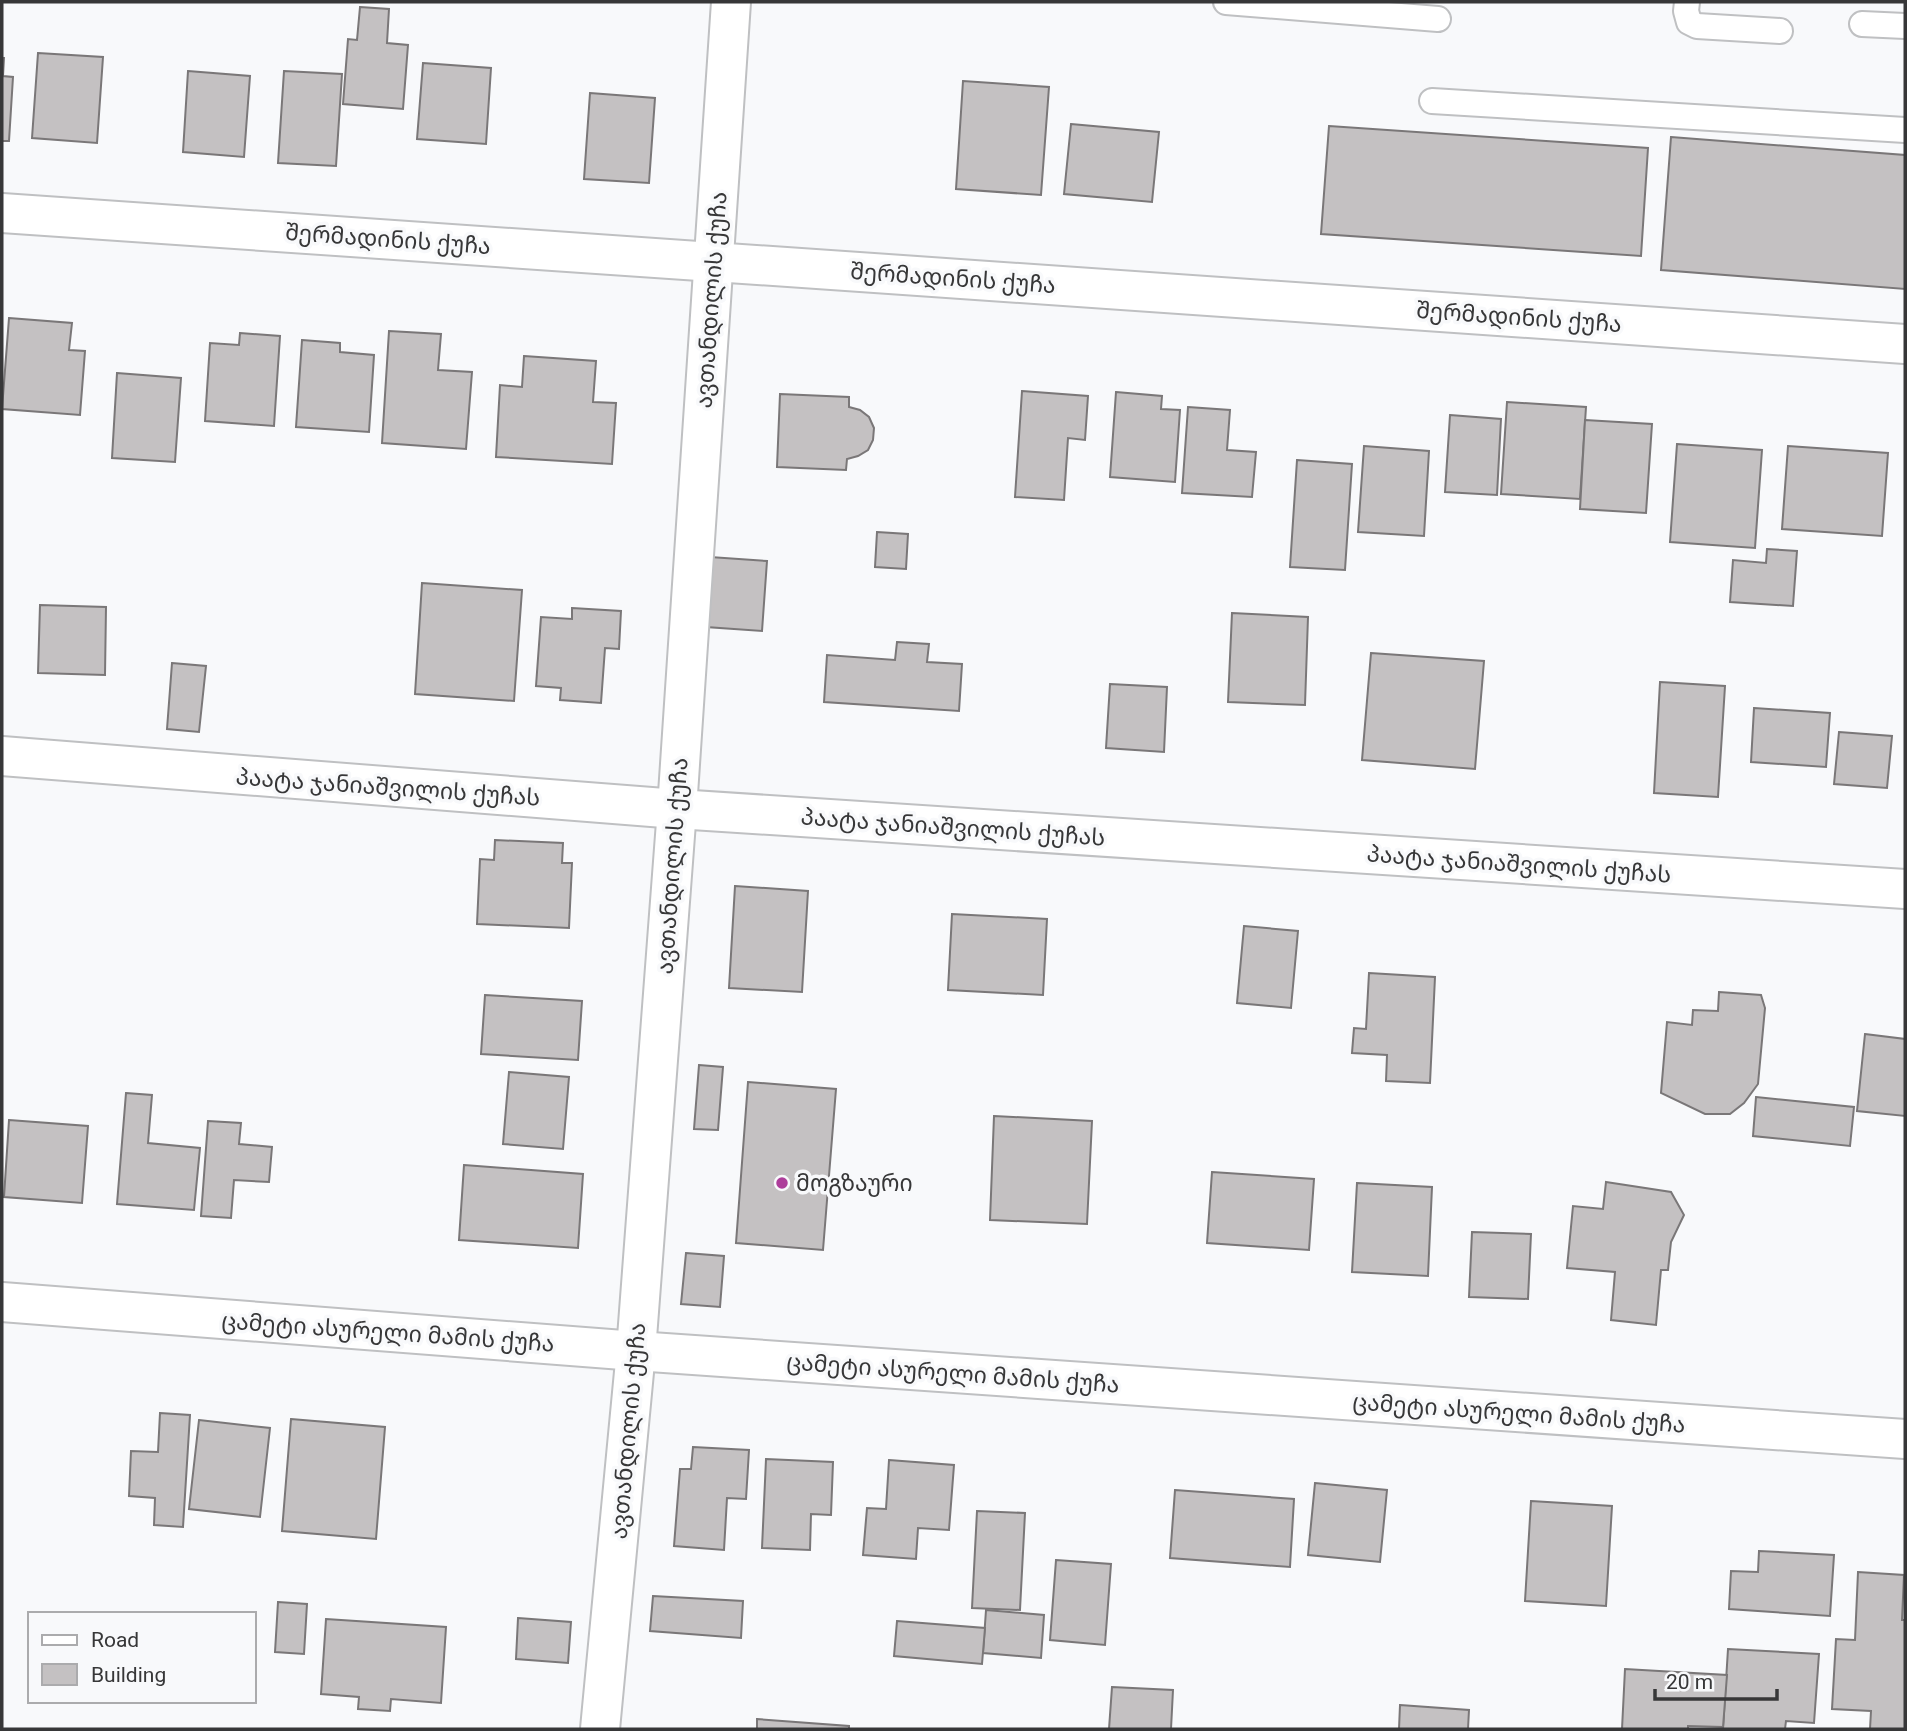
<svg xmlns="http://www.w3.org/2000/svg" width="1907" height="1731" viewBox="0 0 1907 1731" font-family="Roboto,'Noto Sans Georgian',sans-serif">
  <style>
    .building { fill: #c4c1c2; stroke: #7a7778; stroke-width: 2 }
    .lines { fill: none; stroke-linecap: round; stroke-linejoin: round }
    .lane-casing { stroke: #bfc0c2; stroke-width: 28 }
    .street-casing { stroke: #bfc0c2; stroke-width: 42 }
    .secondary-casing { stroke: #bfc0c2; stroke-width: 42 }
    .lane { stroke: #fff; stroke-width: 24 }
    .street { stroke: #fff; stroke-width: 38 }
    .secondary { stroke: #fff; stroke-width: 38 }
    .poi-dot { fill: #ad3d9a; stroke: #f8f9fb; stroke-width: 2.5 }
    .labels { text-anchor: middle; stroke-width: 7; stroke-linejoin: round; paint-order: stroke }
    .street-label { font-size: 23px; fill: #373738; stroke: #f8f9fb }
    .poi-label { font-size: 23px; fill: #373738; stroke: #f8f9fb; text-anchor: start }
  </style>
  <rect width="100%" height="100%" fill="#f8f9fb"/>
  <g class="building">
    <polygon points="360,7 389,9 387,43 408,45 403,109 343,104 348,39 357,40"/>
    <polygon points="38,53 103,57 97,143 32,138"/>
    <polygon points="2,58 4,58 3,76 13,77 9,141 2,141"/>
    <polygon points="423,63 491,68 486,144 417,139"/>
    <polygon points="188,71 250,76 244,157 183,152"/>
    <polygon points="284,71 342,74 336,166 278,163"/>
    <polygon points="963,81 1049,87 1041,195 956,189"/>
    <polygon points="590,93 655,98 649,183 584,179"/>
    <polygon points="1071,124 1159,132 1152,202 1064,194"/>
    <polygon points="1329,126 1648,148 1641,256 1321,234"/>
    <polygon points="1671,137 1905,155 1905,289 1661,270"/>
    <polygon points="9,318 72,323 69,350 85,351 80,415 2,409"/>
    <polygon points="389,331 441,334 438,370 472,372 466,449 382,443"/>
    <polygon points="240,333 280,336 274,426 205,421 210,343 239,345"/>
    <polygon points="302,340 340,343 340,352 374,355 369,432 296,427"/>
    <polygon points="524,356 596,361 593,402 616,403 612,464 496,457 500,385 522,387"/>
    <polygon points="117,373 181,378 175,462 112,458"/>
    <polygon points="1022,391 1088,396 1085,440 1068,438 1064,500 1015,497"/>
    <polygon points="1116,392 1162,396 1161,409 1180,410 1175,482 1110,477"/>
    <polygon points="780,394 849,397 849,407 860,410 869,417 874,428 873,440 868,450 858,456 847,459 846,470 777,467"/>
    <polygon points="1507,402 1586,407 1580,499 1501,494"/>
    <polygon points="1188,407 1230,410 1227,450 1256,452 1252,497 1182,493"/>
    <polygon points="1450,415 1501,419 1497,495 1445,492"/>
    <polygon points="1585,420 1652,424 1646,513 1580,509"/>
    <polygon points="1677,444 1762,450 1755,548 1670,542"/>
    <polygon points="1364,446 1429,451 1424,536 1358,532"/>
    <polygon points="1788,446 1888,453 1882,536 1782,529"/>
    <polygon points="1297,460 1352,464 1345,570 1290,567"/>
    <polygon points="877,532 908,534 906,569 875,567"/>
    <polygon points="1767,549 1797,551 1793,606 1730,602 1733,560 1766,563"/>
    <polygon points="710,557 767,561 762,631 706,627"/>
    <polygon points="422,583 522,590 514,701 415,694"/>
    <polygon points="40,605 106,607 105,675 38,673"/>
    <polygon points="572,608 621,611 619,649 605,648 601,703 560,700 561,688 536,686 541,617 572,619"/>
    <polygon points="1232,613 1308,617 1305,705 1228,702"/>
    <polygon points="897,642 929,644 927,662 962,664 959,711 824,702 827,655 895,660"/>
    <polygon points="1371,653 1484,661 1475,769 1362,760"/>
    <polygon points="172,663 206,666 199,732 167,729"/>
    <polygon points="1660,682 1725,686 1718,797 1654,793"/>
    <polygon points="1110,684 1167,687 1164,752 1106,748"/>
    <polygon points="1754,708 1830,713 1826,767 1751,762"/>
    <polygon points="1839,732 1892,736 1887,788 1834,784"/>
    <polygon points="495,840 563,843 562,863 572,863 569,928 477,924 480,859 494,860"/>
    <polygon points="735,886 808,891 802,992 729,988"/>
    <polygon points="952,914 1047,919 1043,995 948,990"/>
    <polygon points="1244,926 1298,931 1291,1008 1237,1003"/>
    <polygon points="1369,973 1435,977 1430,1083 1386,1081 1387,1055 1352,1053 1354,1028 1366,1029"/>
    <polygon points="1719,992 1761,995 1765,1008 1758,1084 1744,1103 1730,1114 1705,1114 1661,1093 1667,1022 1692,1025 1693,1010 1718,1011"/>
    <polygon points="485,995 582,1001 578,1060 481,1054"/>
    <polygon points="1865,1034 1905,1039 1905,1116 1857,1111"/>
    <polygon points="699,1065 723,1067 718,1130 694,1129"/>
    <polygon points="509,1072 569,1077 563,1149 503,1144"/>
    <polygon points="748,1082 836,1089 823,1250 736,1243"/>
    <polygon points="126,1093 152,1095 148,1143 200,1148 194,1210 117,1204"/>
    <polygon points="1756,1097 1854,1107 1850,1146 1753,1136"/>
    <polygon points="994,1116 1092,1121 1087,1224 990,1220"/>
    <polygon points="9,1120 88,1126 82,1203 4,1197"/>
    <polygon points="208,1121 241,1123 239,1144 272,1147 269,1182 234,1180 231,1218 201,1216"/>
    <polygon points="464,1165 583,1174 578,1248 459,1240"/>
    <polygon points="1212,1172 1314,1179 1309,1250 1207,1243"/>
    <polygon points="1606,1182 1671,1192 1684,1215 1671,1242 1668,1270 1661,1270 1656,1325 1611,1320 1615,1272 1567,1268 1573,1206 1603,1209"/>
    <polygon points="1357,1183 1432,1187 1428,1276 1352,1272"/>
    <polygon points="1472,1232 1531,1234 1528,1299 1469,1297"/>
    <polygon points="686,1253 724,1256 720,1307 681,1304"/>
    <polygon points="160,1413 190,1415 183,1527 154,1525 155,1498 129,1496 131,1451 158,1452"/>
    <polygon points="291,1419 385,1427 376,1539 282,1531"/>
    <polygon points="199,1420 270,1428 260,1517 189,1509"/>
    <polygon points="693,1447 749,1450 746,1499 727,1498 724,1550 674,1546 680,1469 691,1469"/>
    <polygon points="766,1459 833,1462 831,1515 811,1514 810,1550 762,1548"/>
    <polygon points="889,1460 954,1465 949,1530 918,1528 916,1559 863,1555 867,1508 886,1509"/>
    <polygon points="1315,1483 1387,1490 1380,1562 1308,1555"/>
    <polygon points="1175,1490 1294,1499 1290,1567 1170,1558"/>
    <polygon points="1531,1501 1612,1506 1606,1606 1525,1601"/>
    <polygon points="977,1511 1025,1513 1020,1610 972,1608"/>
    <polygon points="1759,1551 1834,1555 1830,1616 1729,1609 1731,1571 1758,1572"/>
    <polygon points="1056,1560 1111,1564 1105,1645 1050,1640"/>
    <polygon points="1858,1572 1904,1575 1902,1620 1905,1620 1905,1729 1870,1729 1871,1711 1832,1709 1836,1639 1855,1640"/>
    <polygon points="653,1596 743,1601 741,1638 650,1631"/>
    <polygon points="278,1602 307,1604 304,1654 275,1652"/>
    <polygon points="986,1610 1044,1615 1041,1658 983,1653"/>
    <polygon points="518,1618 571,1622 568,1663 516,1659"/>
    <polygon points="326,1619 446,1627 441,1703 391,1699 390,1711 358,1709 359,1697 321,1694"/>
    <polygon points="897,1621 985,1628 982,1664 894,1656"/>
    <polygon points="1728,1649 1819,1654 1814,1723 1786,1721 1785,1729 1723,1729"/>
    <polygon points="1625,1669 1727,1675 1723,1727 1688,1726 1688,1729 1622,1729"/>
    <polygon points="1112,1687 1173,1690 1171,1729 1109,1729"/>
    <polygon points="1400,1705 1469,1710 1468,1729 1399,1729"/>
    <polygon points="757,1719 849,1726 849,1729 757,1729"/>
  </g>
  <g class="lines">
    <defs>
      <g id="lane">
        <polyline points="1226,2 1438,19"/>
        <polyline points="1687,2 1686,11 1689,22 1697,26 1780,31"/>
        <polyline points="1862,24 1905,26"/>
        <polyline points="1432,101 1905,130"/>
      </g>
      <g id="street">
        <polyline points="2,213 1905,344"/>
        <polyline points="2,756 677,809 1905,889"/>
      </g>
      <g id="secondary">
        <polyline points="2,1302 636,1351 1905,1439"/>
        <polyline points="600,1729 636,1351 677,809 731,2"/>
      </g>
    </defs>
    <use href="#lane" class="lane-casing"/>
    <use href="#street" class="street-casing"/>
    <use href="#secondary" class="secondary-casing"/>
    <use href="#lane" class="lane"/>
    <use href="#street" class="street"/>
    <use href="#secondary" class="secondary"/>
  </g>
  <circle class="poi-dot" cx="782" cy="1183" r="7"/>
  <g class="labels">
    <g class="street-label">
      <text transform="translate(388 239) rotate(4)" y="8">შერმადინის ქუჩა</text>
      <text transform="translate(953 278) rotate(4)" y="8">შერმადინის ქუჩა</text>
      <text transform="translate(711 300) rotate(-86)" y="8">ავთანდილის ქუჩა</text>
      <text transform="translate(1519 317) rotate(4)" y="8">შერმადინის ქუჩა</text>
      <text transform="translate(388 787) rotate(4)" y="8">პაატა ჯანიაშვილის ქუჩას</text>
      <text transform="translate(953 827) rotate(4)" y="8">პაატა ჯანიაშვილის ქუჩას</text>
      <text transform="translate(1519 864) rotate(4)" y="8">პაატა ჯანიაშვილის ქუჩას</text>
      <text transform="translate(672 866) rotate(-86)" y="8">ავთანდილის ქუჩა</text>
      <text transform="translate(388 1332) rotate(4)" y="8">ცამეტი ასურელი მამის ქუჩა</text>
      <text transform="translate(953 1373) rotate(4)" y="8">ცამეტი ასურელი მამის ქუჩა</text>
      <text transform="translate(1519 1413) rotate(4)" y="8">ცამეტი ასურელი მამის ქუჩა</text>
      <text transform="translate(628 1431) rotate(-85)" y="8">ავთანდილის ქუჩა</text>
    </g>
    <g class="poi-label">
      <text x="796" y="1191">მოგზაური</text>
    </g>
  </g>
  <rect width="1907" height="1731" fill="none" stroke="#373738" stroke-width="7"/>
  <rect x="28" y="1612" width="228" height="91" fill="#f8f9fb" stroke="#ababad" stroke-width="2"/>
  <rect x="42" y="1635" width="35" height="10" fill="#ffffff" stroke="#ababad" stroke-width="2"/>
  <text x="91" y="1647" font-size="21" fill="#373738">Road</text>
  <rect x="42" y="1664" width="35" height="21" fill="#c4c1c2" stroke="#ababad" stroke-width="2"/>
  <text x="91" y="1682" font-size="21" fill="#373738">Building</text>
  <path d="M1655 1689v10h122v-10" fill="none" stroke="#373738" stroke-width="3.5"/>
  <text x="1666" y="1689" font-size="21" fill="#373738" stroke="#f8f9fb" stroke-width="5" paint-order="stroke">20 m</text>
</svg>
